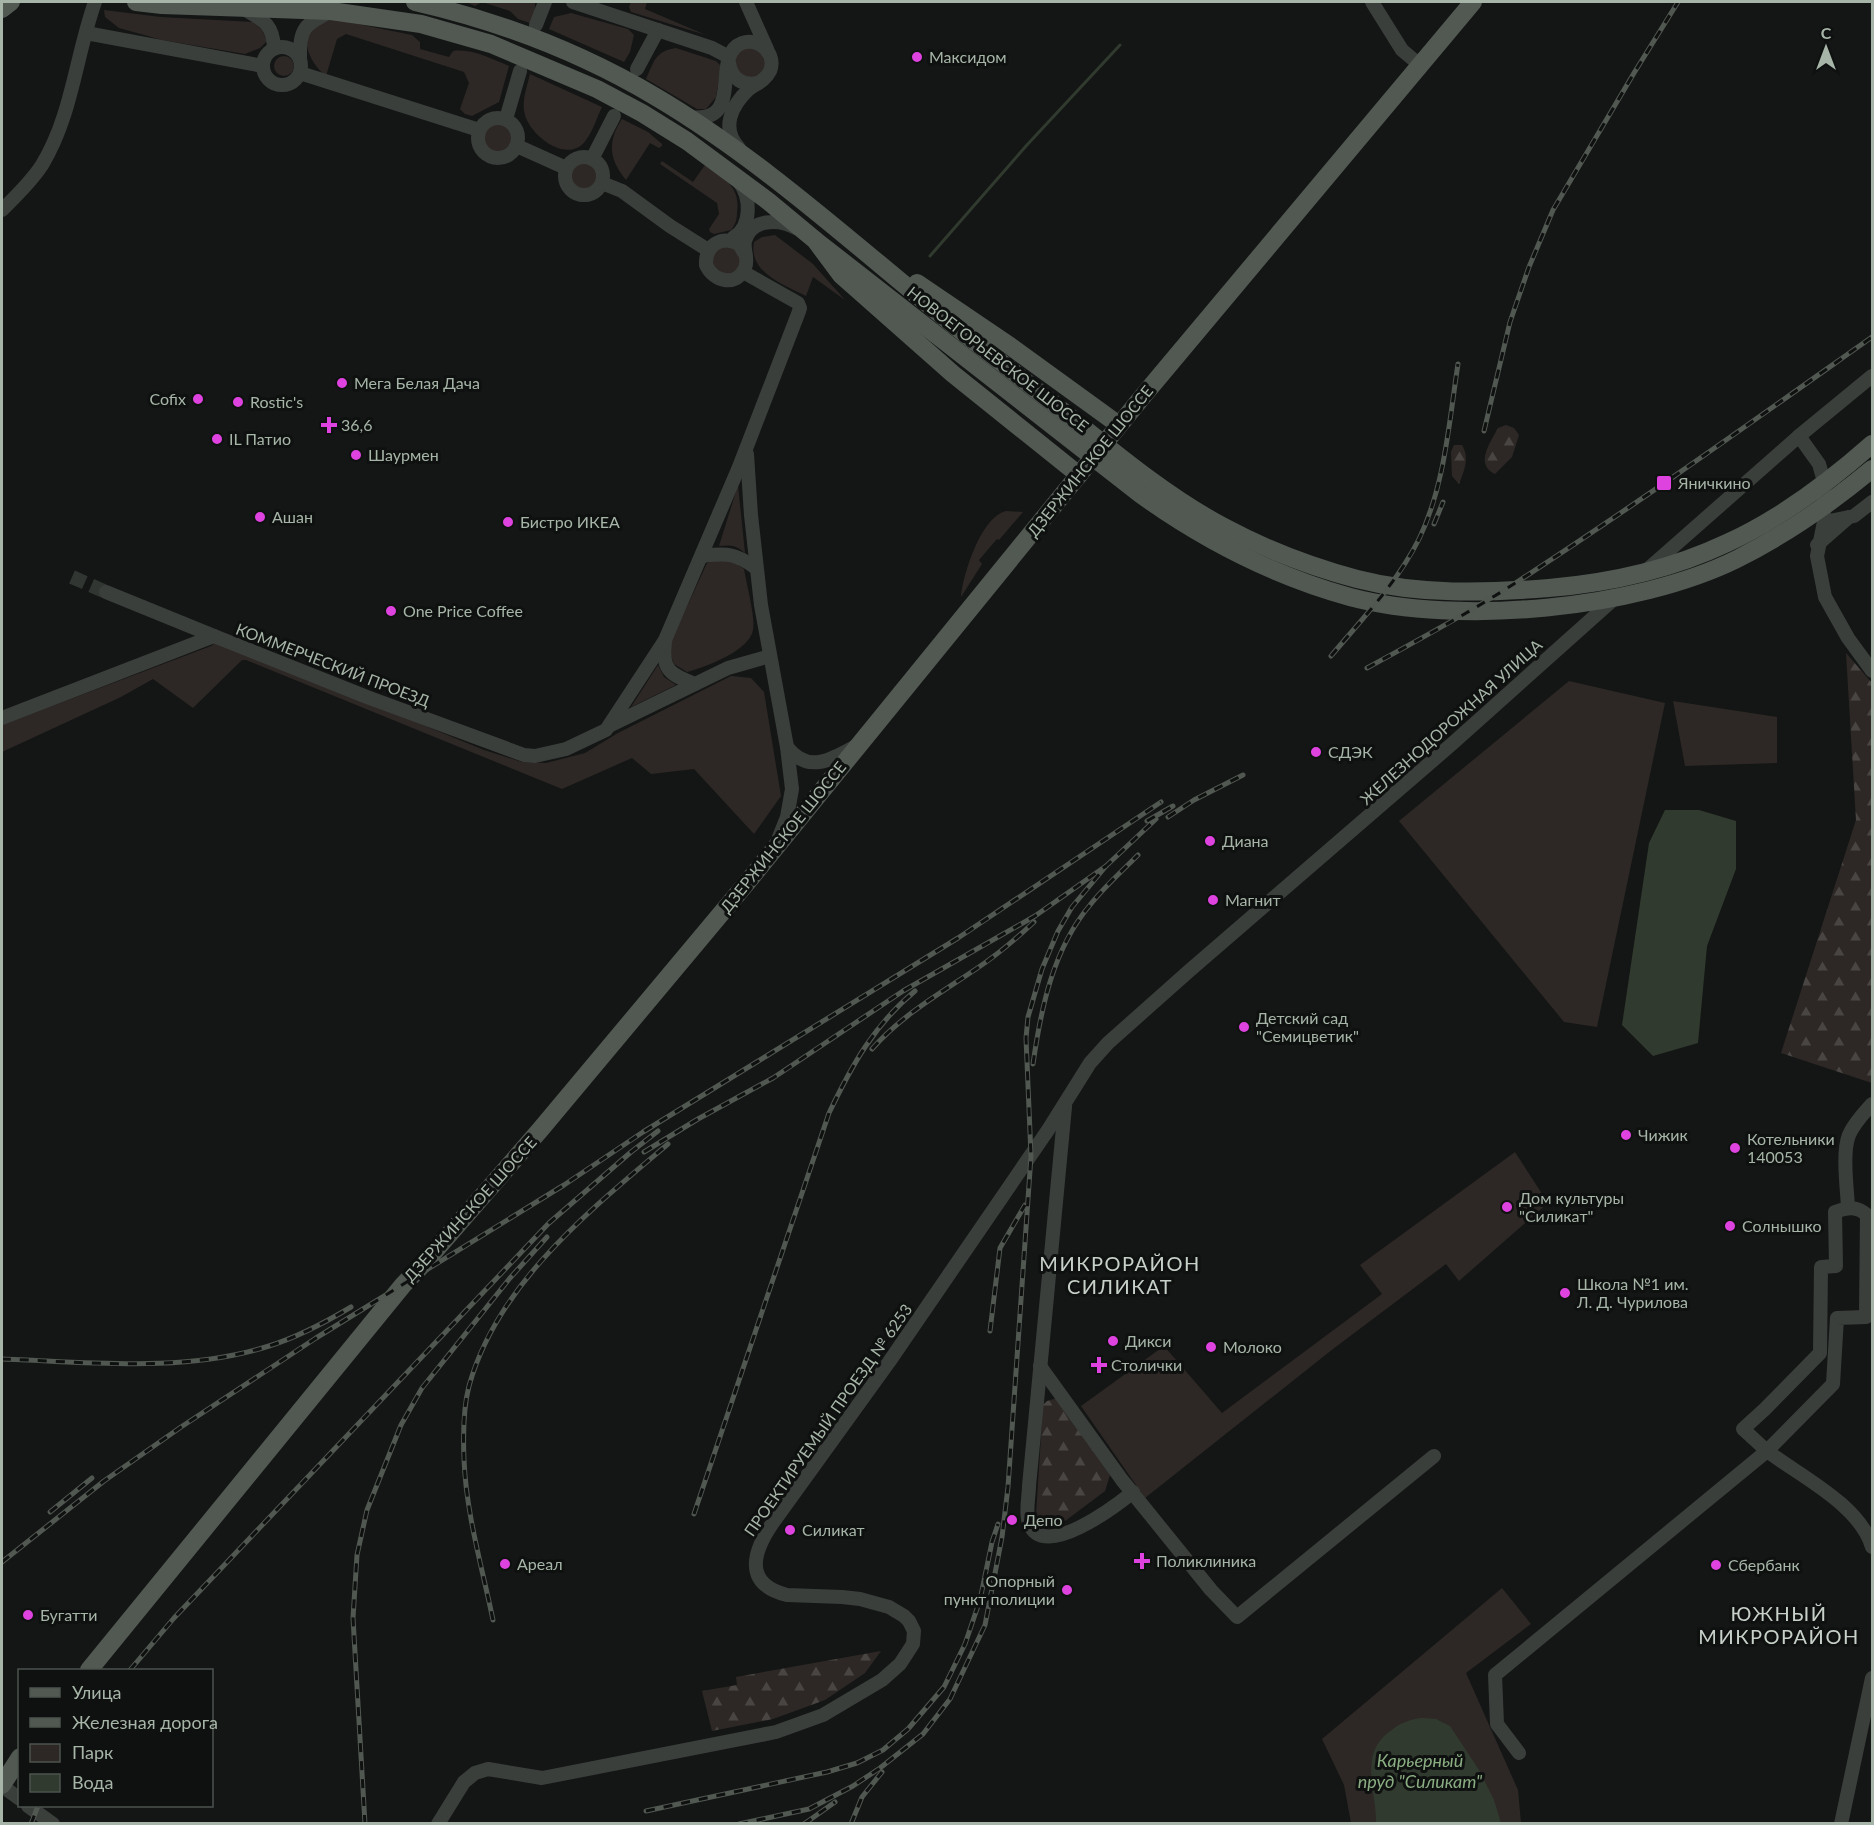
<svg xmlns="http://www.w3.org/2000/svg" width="1874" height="1825" viewBox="0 0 1874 1825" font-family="Lato,sans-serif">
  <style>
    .green { fill: #2d2825 }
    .forest { fill: url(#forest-firs) }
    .water { fill: #313a2e }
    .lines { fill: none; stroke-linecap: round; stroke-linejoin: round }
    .stream { stroke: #313a2e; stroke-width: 3 }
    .minor-tunnel { stroke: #313632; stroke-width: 14; stroke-dasharray: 14 7; stroke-linecap: butt }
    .minor { stroke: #3b3f3c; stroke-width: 14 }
    .major { stroke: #525953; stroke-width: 18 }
    .rail-casing { stroke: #515751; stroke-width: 5 }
    .rail { stroke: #0f1110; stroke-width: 3; stroke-dasharray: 9; stroke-linecap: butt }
    .poi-dot { fill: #df43df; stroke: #0f1110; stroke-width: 2 }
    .labels { text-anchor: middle; stroke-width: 6; stroke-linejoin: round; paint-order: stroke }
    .poi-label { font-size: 16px; fill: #a7b5a8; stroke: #0f1110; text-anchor: start }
    .street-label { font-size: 16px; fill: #a7b5a8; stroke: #0f1110 }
    .water-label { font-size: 18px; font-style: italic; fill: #8aad82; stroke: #0f1110 }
    .quarter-label { font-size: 20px; letter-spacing: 1.5px; fill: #c8d1c9; stroke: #0f1110 }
  </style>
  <defs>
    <pattern id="forest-firs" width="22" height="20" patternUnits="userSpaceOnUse" patternTransform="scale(1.5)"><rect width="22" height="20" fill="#2d2825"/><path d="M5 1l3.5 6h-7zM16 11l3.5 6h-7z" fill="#494542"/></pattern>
  </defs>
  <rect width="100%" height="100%" fill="#141615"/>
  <g class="green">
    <polygon points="466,2 535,2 535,12 530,23 518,19 510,11 482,2 475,6"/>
    <polygon points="631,2 647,2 645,9 706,35 631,12 629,7"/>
    <polygon points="104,10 161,17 253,22 262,30 267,41 260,48 245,54 162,40 119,28 105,17"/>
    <polygon points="571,13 628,29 634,35 630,52 624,62 549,29 554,17"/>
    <path d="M 333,19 L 412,35 L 420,42 L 420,49 L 449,57 L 453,51 C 472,48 492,59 509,66 L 499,102 L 472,116 L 465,114 L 460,109 L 469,83 L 464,72 L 346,34 L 337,39 L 326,76 C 303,57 296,24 333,19 Z"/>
    <polygon points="752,47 766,58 766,70 757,78 740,76 734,60 741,50"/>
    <path d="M 676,48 L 716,61 L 721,66 L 716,97 L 706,109 L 697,109 L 646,79 C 654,62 655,51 676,48 Z"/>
    <circle cx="284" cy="66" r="10"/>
    <path d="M 530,74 L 602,107 C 597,117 593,131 586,140 C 569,165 531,137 525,115 C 521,102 527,87 530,74 Z"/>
    <path d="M 622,119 L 648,132 L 662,144 L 662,146 L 659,148 L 650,143 L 626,180 C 609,159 607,142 622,119 Z"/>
    <circle cx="499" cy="138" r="15"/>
    <path d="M 662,161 L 693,182 L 705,165 C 724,178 741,187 737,213 C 737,220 735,225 731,230 L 714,234 L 710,232 L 709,229 L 719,214 L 717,203 L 660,164 Z"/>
    <circle cx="583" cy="175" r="14"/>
    <path d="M 775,235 L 813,264 L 845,300 L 813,277 L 806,296 C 785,285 748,273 754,242 L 762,237 Z"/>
    <circle cx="726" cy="260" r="14"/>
    <path d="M 738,485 L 745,553 C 736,545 730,545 719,546 Z"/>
    <path d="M 1006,511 L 1023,512 L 999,540 L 997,539 L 979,560 L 982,564 L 961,597 C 963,574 981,517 1006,511 Z"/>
    <path d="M 719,559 L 733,561 L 744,569 C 746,581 756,620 753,630 C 749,651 706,667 687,672 L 674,664 L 668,648 L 707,563 Z"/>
    <polygon points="218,641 484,750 522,762 546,763 585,753 618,733 731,676 751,678 764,692 781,796 754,834 694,769 651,774 632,758 562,789 246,660 242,660 193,708 153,679 121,697 2,752 2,725 211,646"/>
    <polygon points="658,665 664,677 676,685 631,707"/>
    <polygon points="1569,681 1665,703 1597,1027 1564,1022 1399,821"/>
    <polygon points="1673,701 1777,717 1777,763 1685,766"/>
    <polygon points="1515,1152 1548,1203 1459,1281 1446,1264 1333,1349 1145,1498 1081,1406 1164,1346 1222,1413 1382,1294 1360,1265"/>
    <polygon points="1502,1588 1531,1624 1466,1673 1518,1790 1521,1823 1351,1823 1344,1785 1322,1739"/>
  </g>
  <g class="forest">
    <path d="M 1506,425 L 1514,428 L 1519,435 L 1512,457 L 1495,474 C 1474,464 1491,442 1498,428 Z"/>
    <path d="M 1454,445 L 1462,445 C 1470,458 1464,471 1459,484 L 1452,476 L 1451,452 Z"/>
    <polygon points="1846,653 1872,683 1872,1083 1781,1053 1856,820"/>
    <polygon points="1058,1398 1110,1475 1105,1491 1065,1521 1050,1529 1042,1527 1036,1516 1043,1405 1047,1401"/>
    <polygon points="881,1651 865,1673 825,1700 773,1719 712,1731 702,1691 737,1685 736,1677"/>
  </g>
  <g class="water">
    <polygon points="1665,810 1699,810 1736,821 1736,869 1707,946 1698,1043 1653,1056 1622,1025 1649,843"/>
    <path d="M 1422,1718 L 1436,1719 L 1450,1726 L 1479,1770 L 1494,1800 L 1501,1823 L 1376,1823 C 1377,1793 1358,1755 1389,1732 C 1399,1724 1409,1719 1422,1718 Z"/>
  </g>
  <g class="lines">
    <polyline class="stream" points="930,256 1026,146 1120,45"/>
    <polyline class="minor-tunnel" points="72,577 106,592"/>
    <g class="minor">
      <polyline points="573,2 712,48 729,57"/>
      <polyline points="746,2 767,49"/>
      <polyline points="1372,2 1402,50 1421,66"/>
      <path d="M 244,9 C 263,20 273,24 274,48"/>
      <polyline points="536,25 545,2"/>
      <polyline points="86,33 263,66"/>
      <circle cx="282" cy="66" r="19"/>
      <path d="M 300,57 C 299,29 305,24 330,12"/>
      <path d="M 729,63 C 732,79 742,86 758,83"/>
      <polyline points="637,69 658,30"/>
      <polyline points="300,73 479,130"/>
      <path d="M 689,117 C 747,125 709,56 742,43 C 759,37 777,54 770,71 C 766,80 756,84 749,89 C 732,105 720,128 739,148"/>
      <circle cx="498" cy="138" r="20"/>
      <polyline points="506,119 520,71"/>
      <polyline points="517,146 566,168"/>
      <circle cx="584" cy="176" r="19"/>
      <polyline points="592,159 614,116"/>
      <polyline points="602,183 622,191 670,226 708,250"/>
      <path d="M 2,210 C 16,196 31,182 42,165 C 72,116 76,55 95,2"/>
      <path d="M 734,237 C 752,226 751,197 739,182"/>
      <path d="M 746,256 L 739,244 C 721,235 705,245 706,265 C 713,281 736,288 745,268 C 749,259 743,250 745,241 C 751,218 779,219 796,228"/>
      <polyline points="1799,436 1819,464 1823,478 1824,522 1817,556 1825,597 1848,638 1872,671"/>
      <polyline points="747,454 751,515 761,605 787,747 792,789 787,817 779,837"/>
      <polyline points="1824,522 1854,516 1872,502"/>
      <polyline points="1817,545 1849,517"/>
      <path d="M 702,556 C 727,553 735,553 756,568"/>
      <polyline points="1648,569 1799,436 1872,376"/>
      <polyline points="106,592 214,636"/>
      <path d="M 665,642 C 661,670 671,675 695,684"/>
      <polyline points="2,718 214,636 367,697 524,755 535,756 566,749 606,730 665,640 739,467 798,314 800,308 798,303 743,272"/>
      <polyline points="611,725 728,668 770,656"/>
      <path d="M 787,747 C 808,774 831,760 856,746"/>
      <path d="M 1065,1107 L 1029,1486 C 1029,1497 1025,1512 1029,1523 C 1043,1562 1117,1505 1133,1492"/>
      <path d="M 1848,1207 C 1847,1188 1842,1152 1849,1135 C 1854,1123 1864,1113 1872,1104"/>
      <polyline points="1040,1366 1122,1480 1211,1590 1237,1617 1434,1456"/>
      <path d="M 1519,1753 L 1497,1724 L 1495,1675 L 1767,1451 L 1833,1384 L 1837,1318 L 1866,1317 L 1867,1215 C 1857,1206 1848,1207 1835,1212 L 1836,1266 L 1821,1267 L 1820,1353 L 1765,1409 L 1743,1429 C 1751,1436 1759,1444 1767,1451 C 1800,1476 1860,1505 1872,1547"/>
      <polyline points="2,1786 20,1799"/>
      <polyline points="28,1806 53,1824"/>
      <path d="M 438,1824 L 464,1782 L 475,1773 L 488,1769 L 542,1778 L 776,1732 L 823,1715 L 882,1680 L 900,1664 L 913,1644 L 914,1631 L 909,1621 L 904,1616 L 889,1607 L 860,1599 L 842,1597 L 787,1595 C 743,1584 753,1552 772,1524 L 889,1362 L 1048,1130 L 1090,1063 L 1108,1043 L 1189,971 L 1453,743 L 1615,598"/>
      <polyline points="1841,1824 1872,1678"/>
    </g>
    <g class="major">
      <polyline points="136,2 162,5 331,11 421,24 491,44 597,89 642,113 687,141 768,201 815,240 841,275 953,374 1079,475"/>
      <path d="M 415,2 C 498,21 582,53 656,97 C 754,155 841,233 929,305 C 966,336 1004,364 1041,394 C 1100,440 1158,492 1224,527 C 1265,549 1312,567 1357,579 C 1419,595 1485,593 1549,588 C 1609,583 1672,569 1727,543 C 1780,519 1829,482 1872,444"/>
      <polyline points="2,9 11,2"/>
      <path d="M 815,240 L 1140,494 C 1204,540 1274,576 1350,597 C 1459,626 1636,609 1737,559 C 1785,535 1831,503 1872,469"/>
      <polyline points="917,283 1010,346 1119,425"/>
      <polyline points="89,1670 403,1285 426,1261 540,1130 750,879 1143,396 1473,2"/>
      <polyline points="2,1785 20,1757"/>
    </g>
    <defs>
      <g id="rail">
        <polyline points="1484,431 1510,322 1529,267 1553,210 1634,73 1678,2"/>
        <polyline points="1434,524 1443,502"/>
        <path d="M 1331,656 C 1362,619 1397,583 1419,539 C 1445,485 1449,422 1458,364"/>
        <path d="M 1367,668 C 1418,640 1471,612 1520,580 C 1640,502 1756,419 1872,337"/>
        <polyline points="1168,817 1194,800 1243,775"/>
        <polyline points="1147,821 1173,806"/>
        <path d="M 872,1049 C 902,1015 939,994 976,969 C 997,955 1016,939 1034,922"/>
        <path d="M 1033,1064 C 1041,1008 1053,949 1090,905 C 1104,887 1122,871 1138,855"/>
        <polyline points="644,1152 698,1119 773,1078 903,991 1035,916 1106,866"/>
        <polyline points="990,1331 1000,1248 1025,1205"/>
        <path d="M 2,1359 C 89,1362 184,1373 269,1346 C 298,1337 326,1322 351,1307"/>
        <polyline points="50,1512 92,1478"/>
        <path d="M 694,1514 L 829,1113 C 852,1065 874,1025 915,991"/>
        <polyline points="2,1562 104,1481 181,1427 316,1338 564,1185 643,1132 958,938 1161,802"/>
        <path d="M 493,1620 C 482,1567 466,1513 464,1459 C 463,1435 463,1409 469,1386 C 497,1284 590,1210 668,1144"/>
        <polyline points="130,1670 174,1618 549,1223 631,1152 658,1131"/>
        <polyline points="646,1811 827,1772 857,1763 883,1750 908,1729 944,1687 965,1644 980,1600 992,1542 998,1524"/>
        <polyline points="31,1824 38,1806"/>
        <polyline points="365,1824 353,1618 357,1555 367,1510 401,1425 422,1388 510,1278 547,1237"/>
        <polyline points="739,1824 809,1809 853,1786 880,1768 923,1734 950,1699 985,1625 1002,1537 1008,1487 1031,1156 1026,1038 1028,1017 1042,969 1058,931 1072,907 1106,866 1156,819"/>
        <polyline points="804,1824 835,1802"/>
        <polyline points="851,1824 862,1797 882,1772"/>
      </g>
    </defs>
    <use href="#rail" class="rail-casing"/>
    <use href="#rail" class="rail"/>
  </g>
  <g class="poi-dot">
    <circle cx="917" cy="57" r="6"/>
    <circle cx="342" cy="383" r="6"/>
    <circle cx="198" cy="399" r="6"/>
    <circle cx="238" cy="402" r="6"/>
    <path d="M326 416h6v6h6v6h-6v6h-6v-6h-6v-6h6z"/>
    <circle cx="217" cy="439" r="6"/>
    <circle cx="356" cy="455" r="6"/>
    <rect x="1656" y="475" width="16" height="16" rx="3"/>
    <circle cx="260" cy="517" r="6"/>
    <circle cx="508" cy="522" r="6"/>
    <circle cx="391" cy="611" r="6"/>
    <circle cx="1316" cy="752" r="6"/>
    <circle cx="1210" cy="841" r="6"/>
    <circle cx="1213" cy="900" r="6"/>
    <circle cx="1244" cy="1027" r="6"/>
    <circle cx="1626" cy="1135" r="6"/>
    <circle cx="1735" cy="1148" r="6"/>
    <circle cx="1507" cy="1207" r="6"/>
    <circle cx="1730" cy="1226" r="6"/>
    <circle cx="1565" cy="1293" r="6"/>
    <circle cx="1113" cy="1341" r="6"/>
    <circle cx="1211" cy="1347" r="6"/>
    <path d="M1096 1356h6v6h6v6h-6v6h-6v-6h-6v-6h6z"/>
    <circle cx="1012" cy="1520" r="6"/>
    <circle cx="790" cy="1530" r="6"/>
    <path d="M1139 1552h6v6h6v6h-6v6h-6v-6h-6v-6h6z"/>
    <circle cx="505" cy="1564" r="6"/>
    <circle cx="1716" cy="1565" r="6"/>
    <circle cx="1067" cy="1590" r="6"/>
    <circle cx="28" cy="1615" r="6"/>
  </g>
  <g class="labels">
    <g class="poi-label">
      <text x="929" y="63">Максидом</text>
      <text x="354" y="389">Мега Белая Дача</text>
      <text x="186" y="405" text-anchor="end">Cofix</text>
      <text x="250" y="408">Rostic's</text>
      <text x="341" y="431">36,6</text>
      <text x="229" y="445">IL Патио</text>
      <text x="368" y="461">Шаурмен</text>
      <text x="1678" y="489">Яничкино</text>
      <text x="272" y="523">Ашан</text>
      <text x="520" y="528">Бистро ИКЕА</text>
      <text x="403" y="617">One Price Coffee</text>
      <text x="1328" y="758">СДЭК</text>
      <text x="1222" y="847">Диана</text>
      <text x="1225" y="906">Магнит</text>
      <text x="1256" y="1024">Детский сад<tspan x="1256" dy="18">"Семицветик"</tspan></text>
      <text x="1638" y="1141">Чижик</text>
      <text x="1747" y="1145">Котельники<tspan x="1747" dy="18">140053</tspan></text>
      <text x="1519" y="1204">Дом культуры<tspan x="1519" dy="18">"Силикат"</tspan></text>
      <text x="1742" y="1232">Солнышко</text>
      <text x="1577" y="1290">Школа №1 им.<tspan x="1577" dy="18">Л. Д. Чурилова</tspan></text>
      <text x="1125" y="1347">Дикси</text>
      <text x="1223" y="1353">Молоко</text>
      <text x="1111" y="1371">Столички</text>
      <text x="1024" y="1526">Депо</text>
      <text x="802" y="1536">Силикат</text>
      <text x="1156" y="1567">Поликлиника</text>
      <text x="517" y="1570">Ареал</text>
      <text x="1728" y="1571">Сбербанк</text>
      <text x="1055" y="1587" text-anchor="end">Опорный<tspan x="1055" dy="18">пункт полиции</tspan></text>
      <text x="40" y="1621">Бугатти</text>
    </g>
    <g class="street-label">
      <text transform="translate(998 359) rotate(38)" y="6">НОВОЕГОРЬЕВСКОЕ ШОССЕ</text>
      <text transform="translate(1090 461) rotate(-51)" y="6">ДЗЕРЖИНСКОЕ ШОССЕ</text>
      <text transform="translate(333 665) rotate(21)" y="6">КОММЕРЧЕСКИЙ ПРОЕЗД</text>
      <text transform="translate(1451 722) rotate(-42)" y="6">ЖЕЛЕЗНОДОРОЖНАЯ УЛИЦА</text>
      <text transform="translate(783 837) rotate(-51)" y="6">ДЗЕРЖИНСКОЕ ШОССЕ</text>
      <text transform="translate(470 1209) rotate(-48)" y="6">ДЗЕРЖИНСКОЕ ШОССЕ</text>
      <text transform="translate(828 1420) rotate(-55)" y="6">ПРОЕКТИРУЕМЫЙ ПРОЕЗД № 6253</text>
    </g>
    <g class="water-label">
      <text x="1420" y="1767">Карьерный<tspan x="1420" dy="21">пруд "Силикат"</tspan></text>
    </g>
    <g class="quarter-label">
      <text x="1120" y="1271">МИКРОРАЙОН<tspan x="1120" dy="23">СИЛИКАТ</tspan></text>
      <text x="1779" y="1621">ЮЖНЫЙ<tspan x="1779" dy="23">МИКРОРАЙОН</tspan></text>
    </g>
  </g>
  <rect width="1874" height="1825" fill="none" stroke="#a7b5a8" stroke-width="6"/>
  <rect x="18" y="1669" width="195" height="138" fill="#0f1110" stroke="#4c534d" stroke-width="1.5"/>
  <rect x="30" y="1688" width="30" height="9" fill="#525953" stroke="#4c534d" stroke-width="1.5"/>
  <text x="72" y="1699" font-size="18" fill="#a7b5a8">Улица</text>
  <rect x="30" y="1718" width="30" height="9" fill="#515751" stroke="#4c534d" stroke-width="1.5"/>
  <text x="72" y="1729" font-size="18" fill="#a7b5a8">Железная дорога</text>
  <rect x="30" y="1744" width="30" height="18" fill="#2d2825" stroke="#4c534d" stroke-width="1.5"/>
  <text x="72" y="1759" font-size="18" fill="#a7b5a8">Парк</text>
  <rect x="30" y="1774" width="30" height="18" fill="#313a2e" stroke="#4c534d" stroke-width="1.5"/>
  <text x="72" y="1789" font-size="18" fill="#a7b5a8">Вода</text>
  <g transform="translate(1826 48)" stroke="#0f1110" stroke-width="4.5" paint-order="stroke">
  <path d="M0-4.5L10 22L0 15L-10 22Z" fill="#a7b5a8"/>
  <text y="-9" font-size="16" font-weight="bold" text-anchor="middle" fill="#a7b5a8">С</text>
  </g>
</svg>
